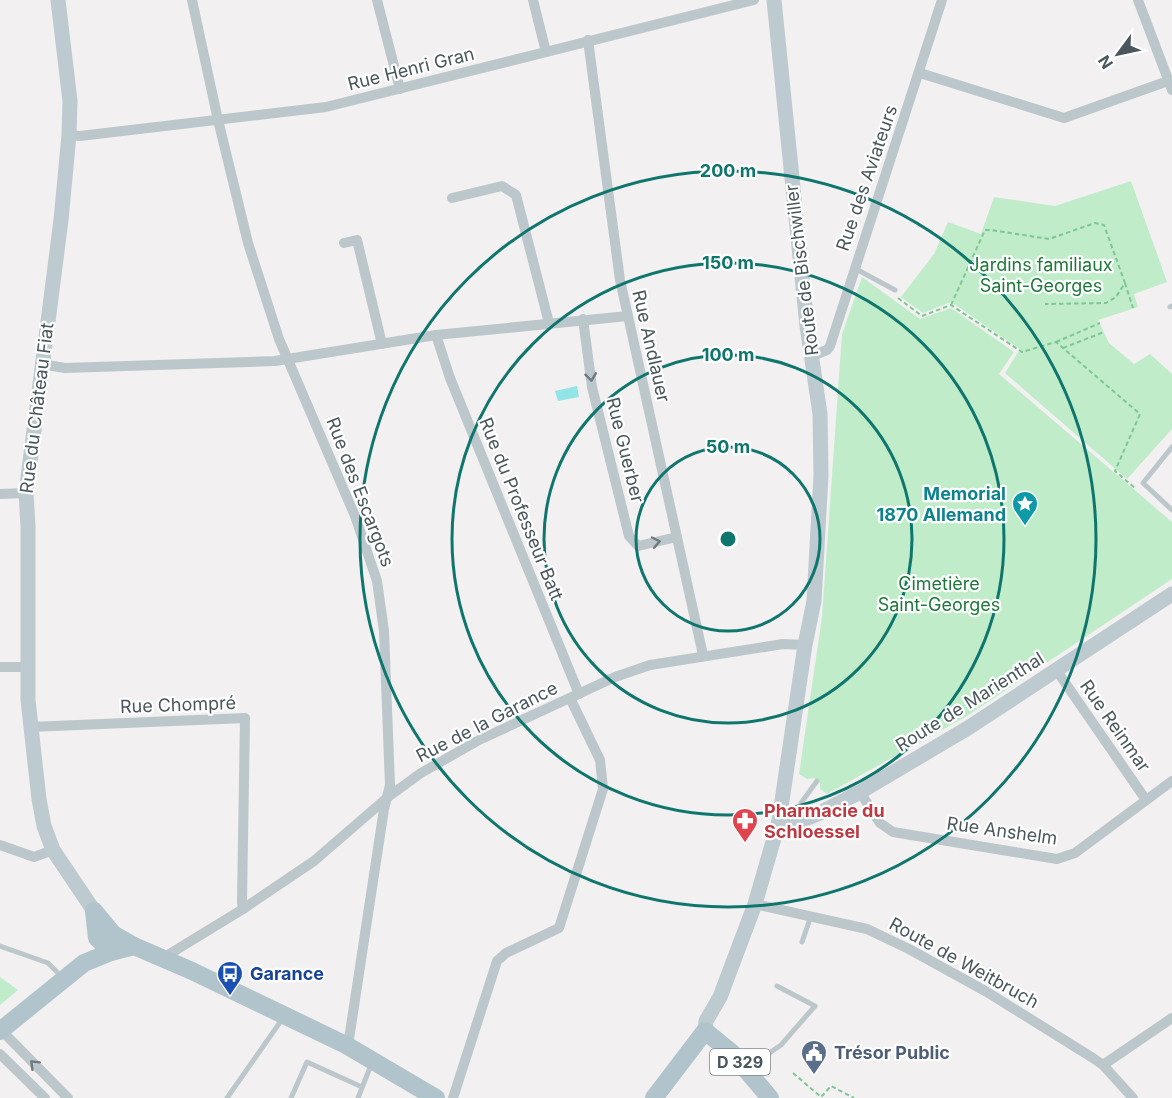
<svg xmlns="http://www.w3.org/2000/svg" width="1172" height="1098" viewBox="0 0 1172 1098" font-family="Inter,sans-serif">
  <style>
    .green { fill: #c1ecca }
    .water { fill: #91e5e6 }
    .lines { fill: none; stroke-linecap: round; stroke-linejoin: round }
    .path { stroke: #7bc894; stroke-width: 2; stroke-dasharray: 4.5 3; stroke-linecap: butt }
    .lane { stroke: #bcc7cb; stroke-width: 5 }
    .street { stroke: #bcc7cb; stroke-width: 10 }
    .secondary { stroke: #bdcad0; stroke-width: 15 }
    .primary { stroke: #b1c4cc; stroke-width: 18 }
    .oneway { stroke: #6c797d }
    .ring { fill: none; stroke: #0f766e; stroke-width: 3 }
    .labels { text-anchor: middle; stroke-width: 4.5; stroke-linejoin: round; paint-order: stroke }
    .shield { fill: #fff; stroke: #80898d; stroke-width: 1.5 }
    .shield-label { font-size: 16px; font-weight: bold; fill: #49575c }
    .street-label { font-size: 18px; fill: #49575c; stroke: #fff }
    .park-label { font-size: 18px; fill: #1d793a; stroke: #fff }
    .culture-label { font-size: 18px; font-weight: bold; fill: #0d838f; stroke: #fff; text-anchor: end }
    .health-label { font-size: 18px; font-weight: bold; fill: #be3a42; stroke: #fff; text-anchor: start }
    .transit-label { font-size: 18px; font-weight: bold; fill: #164399; stroke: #fff; text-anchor: start }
    .service-label { font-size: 18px; font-weight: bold; fill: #4e5e75; stroke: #fff; text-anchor: start }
    .centre { fill: #0f766e; stroke: #fff; stroke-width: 3 }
    .ring-label { font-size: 18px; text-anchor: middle; font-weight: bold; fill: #0f766e; stroke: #fff; stroke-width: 4.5; stroke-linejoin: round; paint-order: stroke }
  </style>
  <rect width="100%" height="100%" fill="#f2f0f0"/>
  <g class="green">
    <polygon points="1131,181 1167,282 1134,294 1138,307 1098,320 1109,343 1134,364 1150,354 1172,374 1172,429 1127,479 1005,373 1020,349 951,302 923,313 901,297 934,254 948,222 981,234 994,197 1055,206"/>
    <polygon points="862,277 920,319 951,308 1014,352 999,374 1172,522 1172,579 967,716 827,794 820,789 820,783 814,778 807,779 799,774 822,617 842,334"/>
    <polygon points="0,977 18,990 0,1005"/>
  </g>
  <polygon class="water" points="577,386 579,397 558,401 555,391"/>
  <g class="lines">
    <g class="path">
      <polyline points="1125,283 1133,308"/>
      <polyline points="898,298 922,316 951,305 1022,352 1056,342 1140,414 1115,471 1136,489"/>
      <polyline points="951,305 985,230 991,230 1049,239 1095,223 1104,225 1125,283 1116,297 1106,303 1045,304"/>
      <polyline points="1056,342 1100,323"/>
      <polyline points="1063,348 1104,332"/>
      <polyline points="793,1073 821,1097 831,1086 854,1098"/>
    </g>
    <g class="lane">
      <polyline points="856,269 895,290"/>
      <polyline points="1170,307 1172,306"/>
      <polyline points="1172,447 1143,483 1172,510"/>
      <polyline points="801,803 817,781"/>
      <polyline points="802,942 811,916"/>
      <polyline points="0,946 48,963 61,976"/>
      <polyline points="749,1067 781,1045 815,1006 777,986"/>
      <polyline points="227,1098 283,1018"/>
      <polyline points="291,1098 307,1062 362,1087"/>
      <polyline points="358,1098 371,1065"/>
    </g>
    <g class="street">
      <polyline points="192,0 218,120 248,243 279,339 355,516 377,581 384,631 390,785 384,809 349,1039 346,1045"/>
      <polyline points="377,0 400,89"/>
      <polyline points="533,0 546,52"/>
      <polyline points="1138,0 1172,90"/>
      <polyline points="588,40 620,280 703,655"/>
      <polyline points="920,73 1064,118 1168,81"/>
      <polyline points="69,135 80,136 326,107 754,0"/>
      <polyline points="452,198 502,186 516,195 549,323"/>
      <polyline points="344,243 357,240 382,344"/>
      <polyline points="583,319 592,387 629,536 638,546 677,537"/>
      <polyline points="436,335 450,378 579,694"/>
      <polyline points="812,356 827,350 830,346 942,0"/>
      <polyline points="41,364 65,368 275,361 436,335 628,316"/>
      <polyline points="0,494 26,493"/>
      <polyline points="0,667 27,667"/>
      <polyline points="1057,671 1146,800"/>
      <polyline points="30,727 245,718 242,902 243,909"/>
      <polyline points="860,792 880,823 893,832 1057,859 1075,853 1172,781"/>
      <polyline points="0,845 34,857 53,850"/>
      <polyline points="755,904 867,929 909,949 987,992 1093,1058 1103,1065 1133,1098"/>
      <polyline points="163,958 243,909 314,861 388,797 421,773 479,740 615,677 650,665 783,644 805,645"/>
      <polyline points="1,1030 68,1098"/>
      <polyline points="0,1054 45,1098"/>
      <polyline points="1103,1065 1172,1018"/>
      <polyline points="453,1098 497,961 506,953 559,928 603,789 600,760 570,698"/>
    </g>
    <g class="secondary">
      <polyline points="58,0 70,101 69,135 61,220 26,493 28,526 28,700 39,799 44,826 53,850 94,911"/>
      <polyline points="779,821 800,821 820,813 860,792 968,728 1172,594"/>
      <polyline points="705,1031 706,1021 720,997 755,904 779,821 805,645 814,601 821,475 820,414 807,326 774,0"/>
    </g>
    <g class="primary">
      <polyline points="94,911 113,934 134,946 192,971 346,1045 436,1098"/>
      <polyline points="94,911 97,938 111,952"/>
      <polyline points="0,1031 84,963 111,952 134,946"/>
      <polyline points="654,1098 705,1031 732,1053 770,1098"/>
    </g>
  </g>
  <defs><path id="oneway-chevron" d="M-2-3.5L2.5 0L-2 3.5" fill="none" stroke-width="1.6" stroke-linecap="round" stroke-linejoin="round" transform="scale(1.5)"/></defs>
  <g class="oneway">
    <use href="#oneway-chevron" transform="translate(591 377) rotate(83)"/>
    <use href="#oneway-chevron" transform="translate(656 542) rotate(-12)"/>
    <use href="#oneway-chevron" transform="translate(34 1064) rotate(-135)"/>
  </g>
  <g class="ring">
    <circle cx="728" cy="539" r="92"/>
    <circle cx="728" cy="539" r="184"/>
    <circle cx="728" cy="539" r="276"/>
    <circle cx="728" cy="539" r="368"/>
  </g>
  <defs>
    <symbol id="sight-pin" viewBox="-11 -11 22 30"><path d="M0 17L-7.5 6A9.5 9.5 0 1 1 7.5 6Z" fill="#0f9aa8" stroke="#fff"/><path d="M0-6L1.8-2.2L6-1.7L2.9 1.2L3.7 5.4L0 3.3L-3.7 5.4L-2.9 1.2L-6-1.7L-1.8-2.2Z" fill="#fff"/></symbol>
    <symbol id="pharmacy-pin" viewBox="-11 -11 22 30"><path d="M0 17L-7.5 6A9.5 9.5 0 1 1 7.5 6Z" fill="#e0444e" stroke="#fff"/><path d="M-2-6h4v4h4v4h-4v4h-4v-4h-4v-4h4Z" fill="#fff"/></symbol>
    <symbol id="bus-pin" viewBox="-11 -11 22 30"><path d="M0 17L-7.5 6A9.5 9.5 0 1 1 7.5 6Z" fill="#1a4fb4" stroke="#fff"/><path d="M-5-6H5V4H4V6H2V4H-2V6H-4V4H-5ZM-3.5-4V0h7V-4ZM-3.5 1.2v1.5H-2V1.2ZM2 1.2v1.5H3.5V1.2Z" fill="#fff"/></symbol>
    <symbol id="civic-pin" viewBox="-11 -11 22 30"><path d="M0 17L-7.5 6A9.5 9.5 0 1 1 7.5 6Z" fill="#5c6f8a" stroke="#fff"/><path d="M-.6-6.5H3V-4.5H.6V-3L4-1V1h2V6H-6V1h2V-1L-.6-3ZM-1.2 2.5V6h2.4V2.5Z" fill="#fff"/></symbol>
  </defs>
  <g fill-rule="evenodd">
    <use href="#sight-pin" x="1010" y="489" width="30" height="40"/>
    <use href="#pharmacy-pin" x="730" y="806" width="30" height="40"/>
    <use href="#bus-pin" x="215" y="959" width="30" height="40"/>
    <use href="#civic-pin" x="799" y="1038" width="30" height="40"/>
  </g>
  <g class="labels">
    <rect class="shield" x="710" y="1049" width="60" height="26" rx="4.5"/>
    <g class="shield-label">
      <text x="740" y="1068">D 329</text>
    </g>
    <g class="street-label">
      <text transform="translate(411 69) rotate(-14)" y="6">Rue Henri Gran</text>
      <text transform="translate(867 178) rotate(-71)" y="6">Rue des Aviateurs</text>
      <text transform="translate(802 270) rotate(-97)" y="6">Route de Bischwiller</text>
      <text transform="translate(651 346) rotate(77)" y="6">Rue Andlauer</text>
      <text transform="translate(37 408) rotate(-83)" y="6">Rue du Château Fiat</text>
      <text transform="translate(625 450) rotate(76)" y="6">Rue Guerber</text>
      <text transform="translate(360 492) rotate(69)" y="6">Rue des Escargots</text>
      <text transform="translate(521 509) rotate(68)" y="6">Rue du Professeur Batt</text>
      <text transform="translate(970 702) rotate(-32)" y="6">Route de Marienthal</text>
      <text transform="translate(178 705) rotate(-2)" y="6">Rue Chompré</text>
      <text transform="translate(487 722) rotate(-27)" y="6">Rue de la Garance</text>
      <text transform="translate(1115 726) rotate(55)" y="6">Rue Reinmar</text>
      <text transform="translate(1002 831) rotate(8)" y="6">Rue Anshelm</text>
      <text transform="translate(964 963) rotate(29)" y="6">Route de Weitbruch</text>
    </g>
    <g class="park-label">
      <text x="1041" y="271">Jardins familiaux<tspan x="1041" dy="21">Saint-Georges</tspan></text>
      <text x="939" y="590">Cimetière<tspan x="939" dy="21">Saint-Georges</tspan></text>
    </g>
    <g class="culture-label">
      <text x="1006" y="500">Memorial<tspan x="1006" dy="21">1870 Allemand</tspan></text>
    </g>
    <g class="health-label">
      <text x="764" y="817">Pharmacie du<tspan x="764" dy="21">Schloessel</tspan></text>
    </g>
    <g class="transit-label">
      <text x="250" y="980">Garance</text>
    </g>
    <g class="service-label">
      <text x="834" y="1059">Trésor Public</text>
    </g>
  </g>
  <circle cx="728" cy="539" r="9" class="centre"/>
  <g class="ring-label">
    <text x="728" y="177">200 m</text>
    <text x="728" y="269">150 m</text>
    <text x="728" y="361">100 m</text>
    <text x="728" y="453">50 m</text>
  </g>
  <g transform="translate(1118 54) rotate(237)" stroke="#ffffff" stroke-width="4.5" paint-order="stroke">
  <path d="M0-4.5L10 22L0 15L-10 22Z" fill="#49575c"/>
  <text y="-9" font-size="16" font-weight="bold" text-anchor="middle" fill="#49575c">N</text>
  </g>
</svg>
